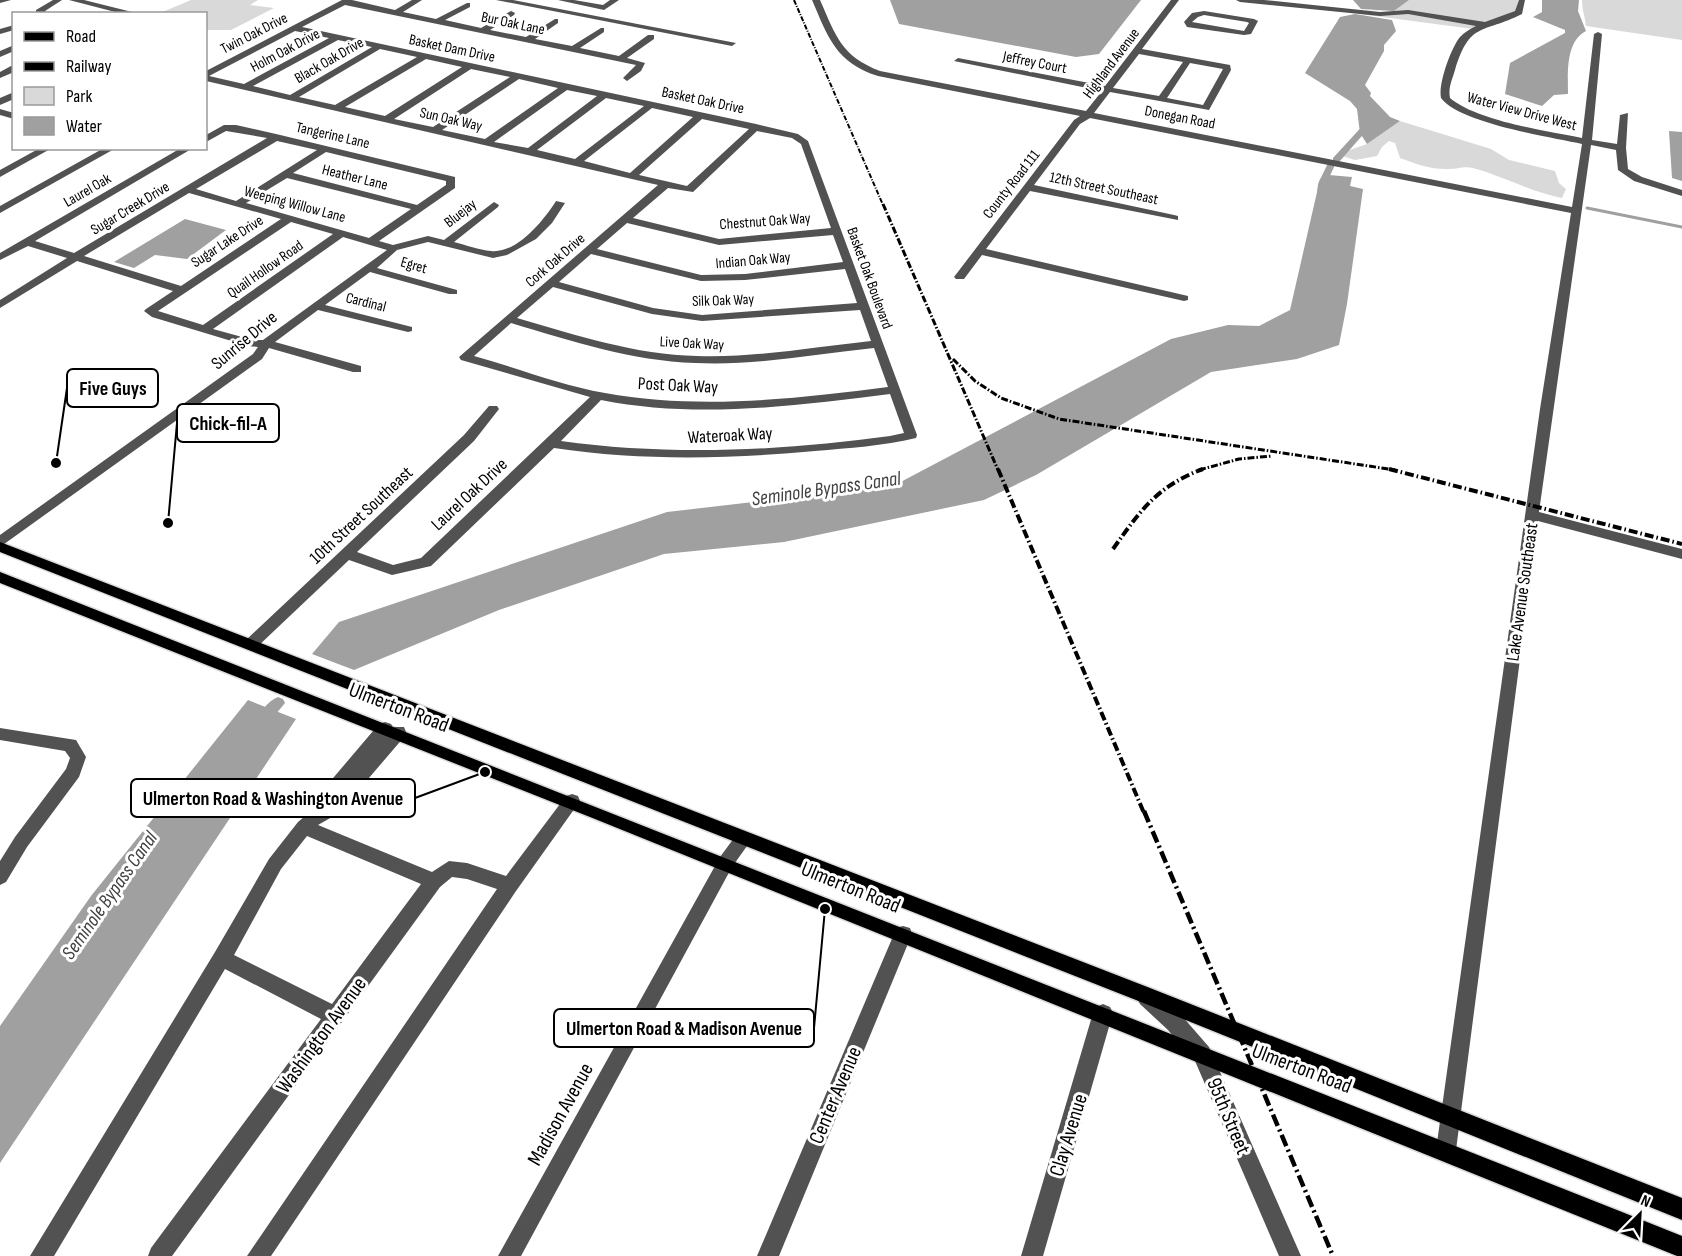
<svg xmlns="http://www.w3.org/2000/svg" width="1682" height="1256" viewBox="0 0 1682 1256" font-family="'Sofia Sans Condensed',sans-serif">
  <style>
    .green { fill: #d9d9d9 }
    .water { fill: #a0a0a0 }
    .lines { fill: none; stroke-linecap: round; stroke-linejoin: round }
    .stream { stroke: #a0a0a0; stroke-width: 3 }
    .canal { fill: #a0a0a0; fill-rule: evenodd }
    .major-casing { stroke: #dbdbdb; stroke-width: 3 }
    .minor { fill: #525252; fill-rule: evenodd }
    .major { fill: #000; fill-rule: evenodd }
    .rail-far3 { stroke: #000; stroke-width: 2; stroke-dasharray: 5 1.5 1 1.5; stroke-linecap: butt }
    .rail-far2 { stroke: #000; stroke-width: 3; stroke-dasharray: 7 2 1.5 2; stroke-linecap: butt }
    .rail-far1 { stroke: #000; stroke-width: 4; stroke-dasharray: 9 3 1.5 3; stroke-linecap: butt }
    .rail { stroke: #000; stroke-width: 4.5; stroke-dasharray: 12 4 2 4; stroke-linecap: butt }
    .labels { text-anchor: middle; stroke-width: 6; stroke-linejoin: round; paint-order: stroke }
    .far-street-label { font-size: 15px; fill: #000; stroke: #fff }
    .street-label { font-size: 18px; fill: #000; stroke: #fff }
    .water-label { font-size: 20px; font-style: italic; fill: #414141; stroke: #fff }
    .near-street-label { font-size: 21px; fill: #000; stroke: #fff }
    .leader { fill: none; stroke: #000; stroke-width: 2 }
    .callout-dot { fill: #000; stroke: #fff; stroke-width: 2 }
    .callout { fill: #fff; stroke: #000; stroke-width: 2 }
    .callout-label { font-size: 20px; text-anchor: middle; font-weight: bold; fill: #000 }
  </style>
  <rect width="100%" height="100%" fill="#fff"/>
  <g class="green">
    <polygon points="191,0 258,0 250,5 274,8 231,30 206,30 206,14 160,13"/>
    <polygon points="1409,0 1519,0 1515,11 1486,24 1422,13 1361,10 1394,11"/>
    <path d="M 1582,0 L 1682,0 L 1682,40 L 1586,26 C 1585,16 1582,10 1582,0 Z"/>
    <polygon points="1360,12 1409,14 1481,26 1473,29 1360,14"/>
    <path d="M 1400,121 L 1491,149 L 1509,160 L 1555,171 L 1559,183 L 1566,189 L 1562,198 C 1531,192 1503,176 1473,168 C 1463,166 1459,169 1450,169 C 1432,170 1416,164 1400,158 L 1395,143 L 1389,141 L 1382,147 L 1377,156 L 1355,160 L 1342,156 L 1347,151 L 1367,144 Z"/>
  </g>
  <g class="water">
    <polygon points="890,0 1141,0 1099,54 1076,57 899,24"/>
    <polygon points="1353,0 1409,0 1394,11 1361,9"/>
    <path d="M 1542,0 L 1579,0 L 1578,11 L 1586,31 C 1565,42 1568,74 1568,94 L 1554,95 L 1542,106 L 1505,94 L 1510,63 L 1565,33 L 1565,30 L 1533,17 L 1542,12 Z"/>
    <polygon points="1355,14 1392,20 1396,31 1384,45 1384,51 1365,85 1371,93 1370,96 1390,117 1400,121 1367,144 1360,133 1357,109 1350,101 1305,73 1340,17"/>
    <polygon points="1669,131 1682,132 1682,181 1672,178"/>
    <polygon points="1329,175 1352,177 1350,186 1363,189 1347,304 1339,345 1297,359 1211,372 1036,475 984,500 784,542 664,554 499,610 354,670 312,654 339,622 667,512 893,486 1171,339 1228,325 1259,326 1290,310 1320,179"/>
    <polygon points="185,219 226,230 187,259 155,255 134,268 114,262"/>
    <polygon points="248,700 296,719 0,1163 0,1026 91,896"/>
  </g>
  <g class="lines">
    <polyline class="stream" points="1587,208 1682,227"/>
    <g class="canal">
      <polygon points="1367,117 1373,117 1375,121 1339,162 1333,162 1333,158 1367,121"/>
      <polygon points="1328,163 1335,165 1326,184 1327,194 1322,197 1317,194 1318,184"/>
      <path d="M 278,697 L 283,699 L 285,703 L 266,726 L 256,726 L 254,722 C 259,713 268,701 278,697 Z"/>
    </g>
    <defs>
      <g id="major">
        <polygon points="0,542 1150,988 1682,1198 1682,1220 1136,1000 0,552"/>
        <polygon points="0,572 1622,1212 1682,1236 1682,1256 1677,1256 595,819 0,583"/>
      </g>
    </defs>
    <use href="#major" class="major-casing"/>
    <g class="minor">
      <polygon points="0,0 11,0 0,3"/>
      <polygon points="53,0 62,0 45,11 49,14 36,14 36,10"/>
      <polygon points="69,0 84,0 140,14 123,14"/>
      <path d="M 342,0 L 352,0 L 395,10 L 412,0 L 422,0 L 403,12 L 436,19 L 467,3 L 470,3 L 470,7 L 445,20 L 481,28 L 511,11 L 515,13 L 514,15 L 490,30 L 526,37 L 555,19 L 558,19 L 558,23 L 535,39 L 572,46 L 601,28 L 604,28 L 604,32 L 580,48 L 619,56 L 648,35 L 654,35 L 654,39 L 627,58 L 645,63 L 641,71 L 627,81 L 623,78 L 636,65 L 345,5 L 302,27 L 756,124 L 798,134 L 808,141 L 917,435 L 916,438 C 883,446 849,448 815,451 C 728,459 641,461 554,448 L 431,566 L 392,575 L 349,560 L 256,648 L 246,648 L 243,644 L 246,640 L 464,435 L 489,406 L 497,406 L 499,409 L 474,441 L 357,552 L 393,565 L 421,558 L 590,397 L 461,360 L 459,357 L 658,185 L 206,81 L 206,71 ZM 295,31 L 329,38 L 244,84 L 209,76 ZM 338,40 L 372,47 L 290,95 L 253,86 ZM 380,49 L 417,57 L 335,105 L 299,97 ZM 426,59 L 462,67 L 385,116 L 345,107 ZM 471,69 L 510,77 L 433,127 L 394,119 ZM 519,79 L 558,88 L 485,139 L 442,130 ZM 567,90 L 597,96 L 528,148 L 494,142 ZM 606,98 L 644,106 L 575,159 L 537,150 ZM 652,108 L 693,117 L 630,173 L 584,161 ZM 702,119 L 749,129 L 687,186 L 639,175 ZM 757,131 L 792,138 L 801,144 L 831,228 L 719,239 L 633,218 L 668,188 L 693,192 ZM 627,223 L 719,245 L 833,235 L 843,262 L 745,274 L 701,275 L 597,249 ZM 591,254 L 701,281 L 745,280 L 845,269 L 857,303 L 702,315 L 653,308 L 559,282 ZM 553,287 L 652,314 L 702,321 L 860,310 L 871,341 C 813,347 756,358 697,356 C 636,355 576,335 517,318 ZM 511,323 C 571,341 632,361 695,363 C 755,366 814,354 874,348 L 888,387 C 794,399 699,410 605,393 C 560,385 518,368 474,356 ZM 890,394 L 904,433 L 890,436 C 782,451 669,456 561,441 L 601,400 C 696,419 795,406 890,394 Z"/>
      <polygon points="496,0 513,0 736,43 732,46"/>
      <polygon points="558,0 574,0 603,5 610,0 619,0 604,10"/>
      <path d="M 812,0 L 820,0 C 836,36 841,56 880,71 L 1086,111 L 1102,91 L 954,61 L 958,58 L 1105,86 L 1171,0 L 1179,0 L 1142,49 L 1230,65 L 1231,70 L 1209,110 L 1110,92 L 1094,113 L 1572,207 L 1582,144 C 1550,137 1459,123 1441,98 C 1438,84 1451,48 1460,37 C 1465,32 1470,29 1476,26 L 1408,14 L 1380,16 L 1240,2 L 1236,0 L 1264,0 L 1380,12 L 1408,10 L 1485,22 L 1515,11 L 1519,0 L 1525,0 L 1522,14 C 1482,34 1470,21 1455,70 C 1452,80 1448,88 1450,98 C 1477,121 1547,131 1582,138 L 1594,34 L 1598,32 L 1602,34 L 1592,140 L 1617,144 L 1620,115 L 1628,113 L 1626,148 L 1628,169 L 1642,177 L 1682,190 L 1682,196 L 1634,181 L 1618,170 L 1616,150 L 1591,145 L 1539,512 L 1682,549 L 1682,559 L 1538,521 L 1456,1150 L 1453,1157 L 1446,1160 L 1439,1157 L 1436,1150 L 1540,409 L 1571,213 L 1090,118 L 1080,124 L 1034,185 L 1174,215 L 1178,216 L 1178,220 L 1030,191 L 986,249 L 1188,296 L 1188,300 L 1184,301 L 982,255 L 964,279 L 956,279 L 954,277 L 1074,120 L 1080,116 L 878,76 C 836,63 828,37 812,0 ZM 1139,54 L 1183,62 L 1159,96 L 1113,88 ZM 1190,63 L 1223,69 L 1203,105 L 1167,98 Z"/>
      <path d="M 1204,11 L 1254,19 L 1258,21 L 1251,34 L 1244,35 L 1187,27 L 1184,22 L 1192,13 ZM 1204,15 L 1247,22 L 1249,23 L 1244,31 L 1192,22 L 1198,17 Z"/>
      <polygon points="14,25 14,30 0,34 0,29"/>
      <polygon points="14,45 14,51 0,57 0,51"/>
      <polygon points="11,66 14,66 14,72 0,78 0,72"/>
      <polygon points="14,92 14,99 0,105 0,98"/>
      <polygon points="0,109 14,113 14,119 0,115"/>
      <path d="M 224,125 L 236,125 L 276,134 L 455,177 L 455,188 L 379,241 L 393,245 L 428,236 L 444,240 L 494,202 L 499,205 L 498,207 L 454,242 C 466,245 479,250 491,251 C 517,254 544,220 556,201 L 565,203 L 552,223 L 536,239 L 507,255 L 493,258 L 428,242 L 397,250 L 377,268 L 457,290 L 457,294 L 449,294 L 370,272 L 325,305 L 412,327 L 412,331 L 408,332 L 318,310 L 275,342 L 361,366 L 361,372 L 353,372 L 269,348 L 262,359 L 0,547 L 0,535 L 253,354 L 258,347 L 248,346 L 152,317 L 144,311 L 146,309 L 173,291 L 77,261 L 0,308 L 0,300 L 67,258 L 28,246 L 0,260 L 0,253 L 181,148 L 193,148 L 35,241 L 74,253 L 267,138 L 226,131 L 206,142 L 206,135 ZM 277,141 L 317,150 L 236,201 L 196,189 ZM 326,152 L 446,181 L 446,185 L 417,205 L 293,173 ZM 287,178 L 411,209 L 369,238 L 246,203 ZM 189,193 L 281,219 L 181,286 L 84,256 ZM 291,222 L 333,234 L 203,325 L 158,311 ZM 343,237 L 387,250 L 263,340 L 253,340 L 213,329 Z"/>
      <polygon points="40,148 52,148 0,177 0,170"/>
      <polygon points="104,148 116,148 0,213 0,206"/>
      <path d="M 385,722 L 391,724 L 393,727 L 404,727 L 406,732 L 404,737 L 339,813 L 318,825 L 432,872 L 449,861 L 467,863 L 506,876 L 566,796 L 572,794 L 578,796 L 580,801 L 516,891 L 271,1256 L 247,1256 L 497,889 L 467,879 L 452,877 L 440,887 L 172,1256 L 148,1256 L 151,1248 L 321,1019 L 225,969 L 54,1256 L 30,1256 L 215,952 L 269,859 L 298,822 L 312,810 L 317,797 L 379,724 ZM 307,836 L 421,884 L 332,1004 L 234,955 L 281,869 Z"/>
      <polygon points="0,728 76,740 86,757 79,777 27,847 6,882 0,885 0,861 15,837 66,769 70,758 65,751 0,740"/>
      <polygon points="743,832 749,834 752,839 732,867 521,1256 498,1256 720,857 737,834"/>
      <polygon points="903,926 910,928 912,934 779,1256 757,1256 894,934 896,928"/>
      <polygon points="1147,989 1154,992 1182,1016 1209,1047 1301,1256 1279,1256 1195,1061 1168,1030 1140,1004 1137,998 1140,992"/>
      <polygon points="1103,1004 1110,1007 1113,1013 1043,1256 1021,1256 1093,1013 1096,1007"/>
    </g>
    <use href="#major" class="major"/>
    <polyline class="rail-far3" points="794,0 883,205"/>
    <g class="rail-far2">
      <polyline points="883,204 998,470"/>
      <polyline points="953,359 975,381 1001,398 1059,419 1395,470"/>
      <polyline points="1199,470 1239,459 1272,456"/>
    </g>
    <g class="rail-far1">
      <polyline points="998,469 1144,813"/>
      <polyline points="1389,469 1682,544"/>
      <path d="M 1113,549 C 1140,511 1157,486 1203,469"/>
    </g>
    <polyline class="rail" points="1144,811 1333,1256"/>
  </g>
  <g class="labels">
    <g class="far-street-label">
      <text transform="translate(513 23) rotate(12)" y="5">Bur Oak Lane</text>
      <text transform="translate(254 33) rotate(-27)" y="5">Twin Oak Drive</text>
      <text transform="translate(452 48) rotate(12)" y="5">Basket Dam Drive</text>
      <text transform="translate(285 50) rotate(-28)" y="5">Holm Oak Drive</text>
      <text transform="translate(329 60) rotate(-30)" y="5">Black Oak Drive</text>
      <text transform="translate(1035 62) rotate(11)" y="5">Jeffrey Court</text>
      <text transform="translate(1111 63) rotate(-53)" y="5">Highland Avenue</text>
      <text transform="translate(703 100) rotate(12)" y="5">Basket Oak Drive</text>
      <text transform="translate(1522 111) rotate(15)" y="5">Water View Drive West</text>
      <text transform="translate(1180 117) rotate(11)" y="5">Donegan Road</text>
      <text transform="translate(451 119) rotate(13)" y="5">Sun Oak Way</text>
      <text transform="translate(333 135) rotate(13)" y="5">Tangerine Lane</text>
      <text transform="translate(355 177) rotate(14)" y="5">Heather Lane</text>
      <text transform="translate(1011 184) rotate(-52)" y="5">County Road 111</text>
      <text transform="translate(1104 188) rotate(12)" y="5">12th Street Southeast</text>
      <text transform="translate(87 190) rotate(-30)" y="5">Laurel Oak</text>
      <text transform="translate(295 204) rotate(15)" y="5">Weeping Willow Lane</text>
      <text transform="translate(130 208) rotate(-31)" y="5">Sugar Creek Drive</text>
      <text transform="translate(460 213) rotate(-38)" y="5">Bluejay</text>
      <text transform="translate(765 221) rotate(-4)" y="5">Chestnut Oak Way</text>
      <text transform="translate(227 241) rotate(-33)" y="5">Sugar Lake Drive</text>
      <text transform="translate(555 260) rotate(-41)" y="5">Cork Oak Drive</text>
      <text transform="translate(753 260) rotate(-5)" y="5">Indian Oak Way</text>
      <text transform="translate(414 265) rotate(16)" y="5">Egret</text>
      <text transform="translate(265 269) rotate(-35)" y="5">Quail Hollow Road</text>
      <text transform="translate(870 278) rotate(70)" y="5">Basket Oak Boulevard</text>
      <text transform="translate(723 300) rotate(-2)" y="5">Silk Oak Way</text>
      <text transform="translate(366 302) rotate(14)" y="5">Cardinal</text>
      <text transform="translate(692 343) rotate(3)" y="5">Live Oak Way</text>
    </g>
    <g class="street-label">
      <text transform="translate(244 340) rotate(-40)" y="6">Sunrise Drive</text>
      <text transform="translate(678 385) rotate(3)" y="6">Post Oak Way</text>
      <text transform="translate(730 435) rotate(-3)" y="6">Wateroak Way</text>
      <text transform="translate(469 494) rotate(-43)" y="6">Laurel Oak Drive</text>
      <text transform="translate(361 515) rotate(-43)" y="6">10th Street Southeast</text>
      <text transform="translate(1522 592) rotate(-82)" y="6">Lake Avenue Southeast</text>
    </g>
    <g class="water-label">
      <text transform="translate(826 488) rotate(-8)" y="7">Seminole Bypass Canal</text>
      <text transform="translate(109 895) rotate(-55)" y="7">Seminole Bypass Canal</text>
    </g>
    <g class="near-street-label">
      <text transform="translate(399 707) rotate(21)" y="7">Ulmerton Road</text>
      <text transform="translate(851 887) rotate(22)" y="7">Ulmerton Road</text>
      <text transform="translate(321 1035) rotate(-54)" y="7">Washington Avenue</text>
      <text transform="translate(1302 1068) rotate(21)" y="7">Ulmerton Road</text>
      <text transform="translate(835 1095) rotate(-67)" y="7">Center Avenue</text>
      <text transform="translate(560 1114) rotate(-61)" y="7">Madison Avenue</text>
      <text transform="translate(1229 1116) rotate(67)" y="7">95th Street</text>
      <text transform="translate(1068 1135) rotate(-73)" y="7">Clay Avenue</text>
    </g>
  </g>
  <path class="leader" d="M56 463L67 388M168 523L177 423M485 772L415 798M825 909L814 1028"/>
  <g class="callout-dot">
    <circle cx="56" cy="463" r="6"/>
    <circle cx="168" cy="523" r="6"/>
    <circle cx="485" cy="772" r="6"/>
    <circle cx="825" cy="909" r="6"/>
  </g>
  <g class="callout">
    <rect x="67" y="369" width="91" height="38" rx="6"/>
    <rect x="177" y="404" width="102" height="38" rx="6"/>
    <rect x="131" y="779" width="284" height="38" rx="6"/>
    <rect x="554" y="1009" width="260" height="38" rx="6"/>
  </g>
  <g class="callout-label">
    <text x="113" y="395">Five Guys</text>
    <text x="228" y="430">Chick-fil-A</text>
    <text x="273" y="805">Ulmerton Road &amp; Washington Avenue</text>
    <text x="684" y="1035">Ulmerton Road &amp; Madison Avenue</text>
  </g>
  <rect x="12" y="12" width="195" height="138" fill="#ffffff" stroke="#999999" stroke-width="1.5"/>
  <rect x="24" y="32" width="30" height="9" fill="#000000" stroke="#999999" stroke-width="1.5"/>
  <text x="66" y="42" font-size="18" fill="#000000">Road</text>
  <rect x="24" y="62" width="30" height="9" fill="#000000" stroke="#999999" stroke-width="1.5"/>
  <text x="66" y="72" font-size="18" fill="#000000">Railway</text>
  <rect x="24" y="87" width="30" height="18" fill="#d9d9d9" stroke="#999999" stroke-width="1.5"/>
  <text x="66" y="102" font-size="18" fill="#000000">Park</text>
  <rect x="24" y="117" width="30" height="18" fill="#a0a0a0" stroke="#999999" stroke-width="1.5"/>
  <text x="66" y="132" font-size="18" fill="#000000">Water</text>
  <g transform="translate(1640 1214) rotate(24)" stroke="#ffffff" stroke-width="4.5" paint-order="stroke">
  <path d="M0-4.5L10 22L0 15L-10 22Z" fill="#000000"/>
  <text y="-9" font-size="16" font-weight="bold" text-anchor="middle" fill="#000000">N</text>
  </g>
</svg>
